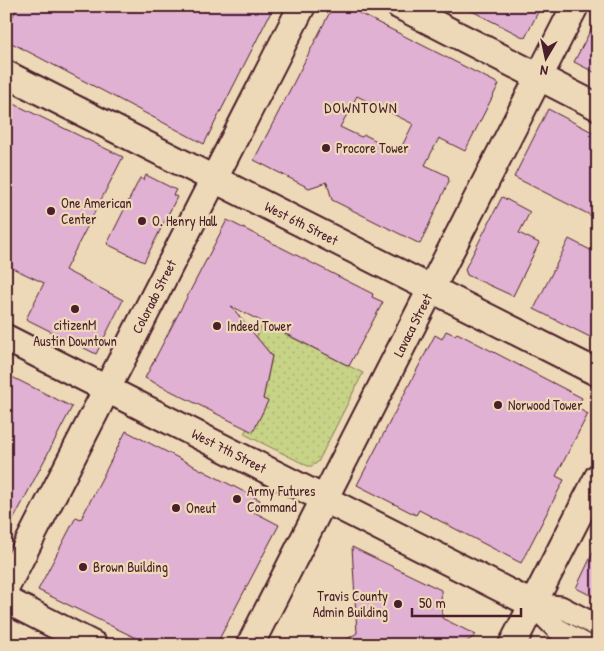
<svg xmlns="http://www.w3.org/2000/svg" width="604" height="651" viewBox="0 0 604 651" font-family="'Patrick Hand',sans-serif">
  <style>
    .green { fill: url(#green-dots); stroke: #887958 }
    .building { fill: #e0b1d3; stroke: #4a1f2b; fill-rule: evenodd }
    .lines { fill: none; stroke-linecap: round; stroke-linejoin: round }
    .minor-casing { stroke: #4a1f2b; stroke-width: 25 }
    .major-casing { stroke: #4a1f2b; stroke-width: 30 }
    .minor { stroke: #edd9b7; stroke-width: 21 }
    .major { stroke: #edd9b7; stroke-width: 26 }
    .poi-dot { fill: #4a1f2b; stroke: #edd9b7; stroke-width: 2 }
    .labels { text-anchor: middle; stroke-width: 4.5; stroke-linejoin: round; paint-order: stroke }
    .poi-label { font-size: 14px; fill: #4a1f2b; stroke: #edd9b7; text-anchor: start }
    .street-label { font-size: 14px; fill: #4a1f2b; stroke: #edd9b7 }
    .neighbourhood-label { font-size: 15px; letter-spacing: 1px; fill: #4a1f2b; stroke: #edd9b7 }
  </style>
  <defs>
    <pattern id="green-dots" width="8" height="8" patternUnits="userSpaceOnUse" patternTransform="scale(1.25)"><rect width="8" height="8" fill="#c7d386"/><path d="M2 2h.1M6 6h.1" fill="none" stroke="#acb574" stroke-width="1.8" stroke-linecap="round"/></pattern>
  </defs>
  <rect width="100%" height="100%" fill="#edd9b7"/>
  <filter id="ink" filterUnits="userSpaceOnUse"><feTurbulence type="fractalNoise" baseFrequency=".02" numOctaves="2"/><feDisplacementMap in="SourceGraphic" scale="10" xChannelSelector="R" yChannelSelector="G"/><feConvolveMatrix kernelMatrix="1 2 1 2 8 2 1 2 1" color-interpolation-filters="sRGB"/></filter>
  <g filter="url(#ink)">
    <polygon class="green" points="263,323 363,373 318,462 312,466 308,466 244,434 263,399 272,356 256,337"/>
    <g class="building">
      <polygon points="18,6 274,6 204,144 6,40 6,30"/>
      <path d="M 333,6 L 345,6 L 499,84 L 465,151 L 439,138 L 425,165 L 448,176 L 449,181 L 420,244 L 332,200 L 327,182 L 309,188 L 254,160 ZM 357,96 L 413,124 L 399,152 L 365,135 L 361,137 L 340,127 Z"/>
      <polygon points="462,6 541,6 525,38"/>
      <polygon points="598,16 598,74 574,62"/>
      <polygon points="6,100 123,157 65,270 123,300 96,354 26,319 44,283 6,265"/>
      <polygon points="548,109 598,135 598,219 514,177"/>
      <polygon points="146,175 176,190 173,195 177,197 144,262 107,244 140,178 144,180"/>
      <polygon points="502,197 530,212 519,233 539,243 513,296 467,275 465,269"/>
      <polygon points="227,220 373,294 372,297 383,302 349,366 231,306 272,356 263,399 268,401 253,432 145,378"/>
      <polygon points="569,239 598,254 598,341 534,309"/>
      <polygon points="446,331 455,335 457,333 582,398 577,408 588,414 556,476 564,480 521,563 419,510 416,515 357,485 435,335 442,339"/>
      <polygon points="6,374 72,407 6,534"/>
      <polygon points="126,431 260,500 254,512 279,525 216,645 150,645 38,590 76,517 81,519"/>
      <polygon points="598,542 598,599 576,588"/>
      <polygon points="352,547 441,590 442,618 476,635 462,645 338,645 357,633"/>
    </g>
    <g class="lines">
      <defs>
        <g id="minor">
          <polyline points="532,604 561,607 598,626"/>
          <polyline points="532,604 557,629 586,645"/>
        </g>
        <g id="major">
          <polyline points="400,6 598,107"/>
          <path id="s1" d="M 6,74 L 598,373"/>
          <path id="s2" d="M 6,338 L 532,604"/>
          <path id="s3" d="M 6,587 L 302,6"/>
          <polyline points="6,600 94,645"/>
          <path id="s4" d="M 250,645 L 575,6"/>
          <polyline points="512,645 598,477"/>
        </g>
      </defs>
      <use href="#minor" class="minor-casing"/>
      <use href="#major" class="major-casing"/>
      <use href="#minor" class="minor"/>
      <use href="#major" class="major"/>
    </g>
  </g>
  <g class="poi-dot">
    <circle cx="326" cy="148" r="5"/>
    <circle cx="51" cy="211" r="5"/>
    <circle cx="142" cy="221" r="5"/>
    <circle cx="75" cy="309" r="5"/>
    <circle cx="217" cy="326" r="5"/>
    <circle cx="498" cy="405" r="5"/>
    <circle cx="237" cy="499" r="5"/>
    <circle cx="176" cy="508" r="5"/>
    <circle cx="83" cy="567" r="5"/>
    <circle cx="398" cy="604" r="5"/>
  </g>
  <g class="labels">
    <g class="poi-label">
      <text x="336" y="153">Procore Tower</text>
      <text x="61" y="208">One American<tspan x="61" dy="16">Center</tspan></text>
      <text x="152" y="226">O. Henry Hall</text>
      <text x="75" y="330" text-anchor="middle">citizenM<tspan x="75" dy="16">Austin Downtown</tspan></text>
      <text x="227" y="331">Indeed Tower</text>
      <text x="508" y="410">Norwood Tower</text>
      <text x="247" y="496">Army Futures<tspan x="247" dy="16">Command</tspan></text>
      <text x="186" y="513">Oneut</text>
      <text x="93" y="572">Brown Building</text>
      <text x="388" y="601" text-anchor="end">Travis County<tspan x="388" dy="16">Admin Building</tspan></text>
    </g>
    <g class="street-label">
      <text dy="5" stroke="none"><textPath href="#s1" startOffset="331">West 6th Street</textPath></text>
      <text dy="5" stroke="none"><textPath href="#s3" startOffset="326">Colorado Street</textPath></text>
      <text dy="5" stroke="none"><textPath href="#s4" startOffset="359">Lavaca Street</textPath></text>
      <text dy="5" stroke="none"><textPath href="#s2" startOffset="250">West 7th Street</textPath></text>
    </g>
    <g class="neighbourhood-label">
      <text x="361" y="113">DOWNTOWN</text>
    </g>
  </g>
  <rect width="604" height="651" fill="none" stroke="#edd9b7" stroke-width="25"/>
  <rect x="12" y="12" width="579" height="626" fill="none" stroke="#4a1f2b" stroke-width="2" filter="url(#ink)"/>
  <g transform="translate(546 58) rotate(189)" stroke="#edd9b7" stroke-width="4" paint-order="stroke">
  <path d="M0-4L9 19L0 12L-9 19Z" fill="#4a1f2b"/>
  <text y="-8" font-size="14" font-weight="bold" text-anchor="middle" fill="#4a1f2b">N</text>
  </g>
  <path d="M412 608v8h109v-8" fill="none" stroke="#4a1f2b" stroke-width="2.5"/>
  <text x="419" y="608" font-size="15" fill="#4a1f2b" stroke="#edd9b7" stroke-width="4" paint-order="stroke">50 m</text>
</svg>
